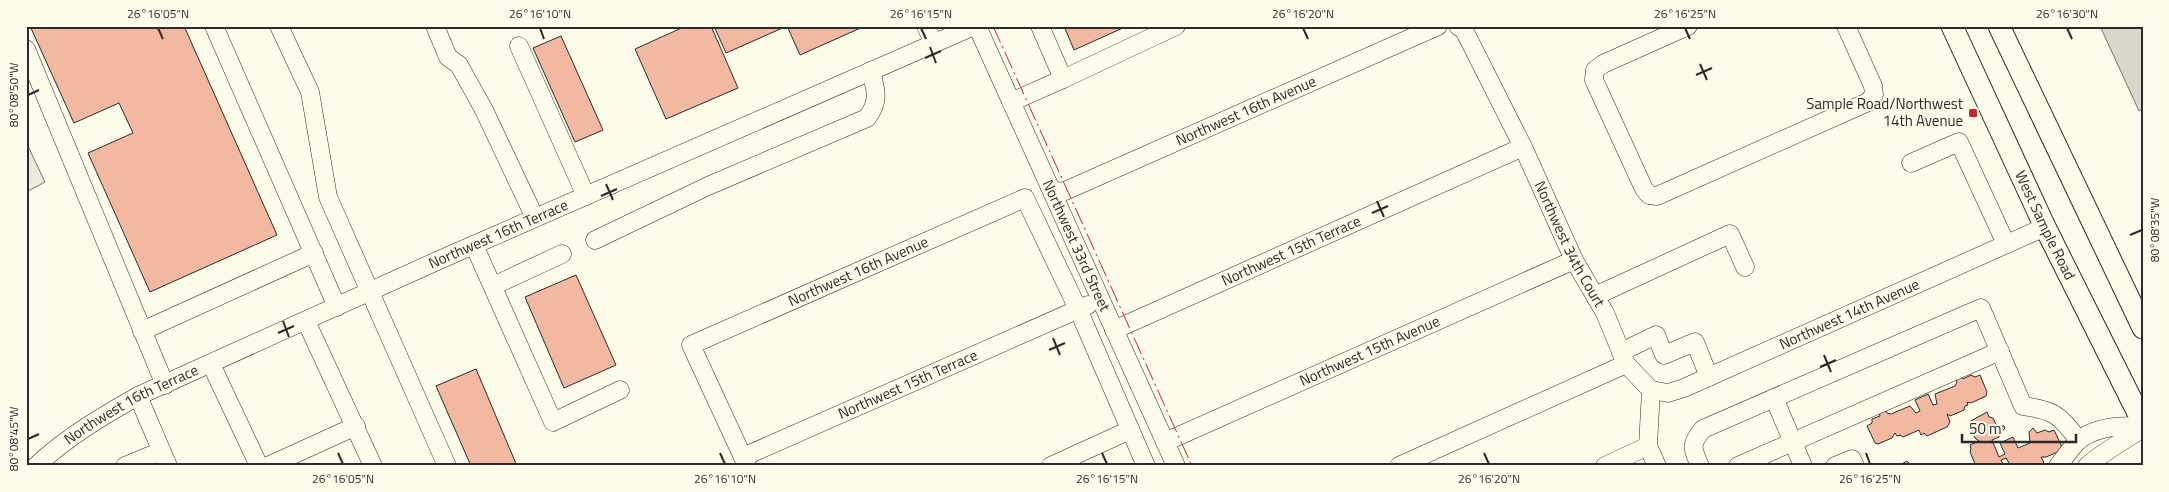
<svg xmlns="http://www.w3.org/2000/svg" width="2169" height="492" viewBox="0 0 2169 492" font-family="'Titillium Web',sans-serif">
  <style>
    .green { fill: #ecebdb; stroke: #74746e }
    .water { fill: #d8d7c9; stroke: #74746e }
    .building { fill: #f2b8a0; stroke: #2b2b2b; fill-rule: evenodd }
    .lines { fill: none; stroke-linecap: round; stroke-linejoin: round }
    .minor-casing { stroke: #2b2b2b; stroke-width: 19 }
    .major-casing { stroke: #2b2b2b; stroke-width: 23 }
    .minor { stroke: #fdfbea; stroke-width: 18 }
    .major { stroke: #fdfbea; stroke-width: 21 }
    .power { stroke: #c62828; stroke-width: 1; stroke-dasharray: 18 4 2.5 4; stroke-linecap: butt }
    .ticks { fill: none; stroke: #2b2b2b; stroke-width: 2 }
    .poi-dot { fill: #c62828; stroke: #fdfbea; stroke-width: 2 }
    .labels { text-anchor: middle; stroke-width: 4; stroke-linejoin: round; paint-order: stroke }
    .poi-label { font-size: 15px; fill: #2b2b2b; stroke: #fdfbea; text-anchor: end }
    .street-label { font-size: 15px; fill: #2b2b2b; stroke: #fdfbea }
    .neatline { fill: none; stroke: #2b2b2b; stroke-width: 2 }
    .ticks-label { font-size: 12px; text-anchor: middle; fill: #2b2b2b }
  </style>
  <rect width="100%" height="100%" fill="#fdfbea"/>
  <polygon class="green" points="26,142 45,182 26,192"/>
  <polygon class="water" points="2100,26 2143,26 2143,108 2139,111"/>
  <g class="building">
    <polygon points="30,26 184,26 277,235 150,292 88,153 133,133 119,103 74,123"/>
    <polygon points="686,26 711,26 738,88 666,119 635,49"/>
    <polygon points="714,26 865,26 800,55 787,26 726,53"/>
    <polygon points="1064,26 1124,26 1125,27 1074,50"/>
    <polygon points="561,36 603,130 575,142 533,48"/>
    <polygon points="576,275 616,365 564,388 525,297"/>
    <polygon points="476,369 517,466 471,466 436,386"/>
    <polygon points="1961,375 1963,379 1971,375 1975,377 1980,375 1987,392 1986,396 1971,403 1967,402 1968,405 1965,406 1964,410 1950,416 1947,414 1950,422 1947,427 1927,436 1924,433 1921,435 1919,430 1903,437 1900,435 1897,436 1895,433 1892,438 1878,444 1875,443 1867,426 1872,423 1872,419 1880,416 1879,412 1885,409 1887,413 1891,414 1910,406 1916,413 1920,411 1915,400 1928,394 1933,405 1937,404 1935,394 1955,386 1957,382 1955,378"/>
    <path d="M 1987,412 L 1989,417 L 1993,418 L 1997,426 L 2004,426 L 2005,428 L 2000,433 L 1999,437 L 1992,440 L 1999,457 L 2005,454 L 2000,443 L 2013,437 L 2018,448 L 2030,443 L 2029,432 L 2033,428 L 2037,433 L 2045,430 L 2049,432 L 2054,430 L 2062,447 L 2060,451 L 2046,457 L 2041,457 L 2044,462 L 2040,466 L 1976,466 L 1970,452 L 1971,449 L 1970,445 L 1979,441 L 1975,438 L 1969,422 ZM 2006,458 L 2009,463 L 2004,466 L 2001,460 Z"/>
    <polygon points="1907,461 1912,466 1898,466"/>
  </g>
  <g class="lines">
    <defs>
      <g id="minor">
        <polyline points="214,26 337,307"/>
        <polyline points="279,26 310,92 328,197 447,466"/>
        <polyline points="435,26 448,57 459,65 484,110 535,218"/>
        <polyline points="926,26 934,44"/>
        <path id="s1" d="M 977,26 L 1176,466"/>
        <path id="s2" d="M 1458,26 L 1464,30 L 1523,147 L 1574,260 L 1605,313 L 1626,364 L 1651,390 L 1648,446 L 1657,466"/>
        <polyline points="1688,26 1603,64 1595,70 1594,80 1644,189 1649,195 1657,196 1868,102 1874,95 1873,86 1846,26"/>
        <polyline points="519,46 586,196"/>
        <polyline points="26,49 165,385"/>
        <polyline points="1063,79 1176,26"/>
        <polyline points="1011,102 1063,79 1040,26"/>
        <polyline points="1911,163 1959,142 2006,244"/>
        <path id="s3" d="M 1053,192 L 1065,191 L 1438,26"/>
        <path d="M 595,240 L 708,186 L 867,118 C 880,101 876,91 871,71"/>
        <polyline points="474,245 553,422 620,390"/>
        <polyline points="493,286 562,254"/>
        <polyline points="1595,296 1730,234 1745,267"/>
        <polyline points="306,321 373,466"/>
        <path id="s4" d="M 1114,330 L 1523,147"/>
        <polyline points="142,331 314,253"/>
        <polyline points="1621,352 1656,335 1664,355 1695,342 1709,377"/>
        <polyline points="211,364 259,466"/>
        <path id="s5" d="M 1651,390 L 1668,393 L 1684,388 L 2045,227"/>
        <polyline points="138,396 168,466"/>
        <polyline points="1774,398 1803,466"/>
        <path id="s6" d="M 1165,442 L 1574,260"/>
        <path id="s7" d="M 743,457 L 1088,305"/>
        <path id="s8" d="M 36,466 C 67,437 101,417 138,396 L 437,261 L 974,26"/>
        <polyline points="125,466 161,451"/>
        <polyline points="268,466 356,426"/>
        <path id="s9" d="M 747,466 L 691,345 L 1025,198 L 1078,309 L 1146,466"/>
        <polyline points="1051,466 1130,430"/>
        <polyline points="1399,466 1626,364"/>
        <polyline points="1605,466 1648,446"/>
        <path d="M 1700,466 C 1692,448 1690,444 1703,429 L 1981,308 L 2023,406 C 2057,411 2058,415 2079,440"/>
        <polyline points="1738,466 2000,351"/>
        <polyline points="1835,466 1852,459 1855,466"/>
        <path d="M 2058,466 C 2064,458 2071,448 2078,441 C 2096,426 2121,425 2143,427"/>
        <path d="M 2087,466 C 2104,451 2124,441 2143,428"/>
      </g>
      <g id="major">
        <path id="s10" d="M 1952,26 L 2045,227 L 2143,423"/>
        <polyline points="1999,26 2143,328"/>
      </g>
    </defs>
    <use href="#minor" class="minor-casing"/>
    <use href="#major" class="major-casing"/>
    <use href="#minor" class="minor"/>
    <use href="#major" class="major"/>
    <polyline class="power" points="993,26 1192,466"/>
  </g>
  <path class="ticks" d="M 158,28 L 163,39M 540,28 L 544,39M 921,28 L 926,39M 1303,28 L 1308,39M 1685,28 L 1690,39M 2067,28 L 2072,39M 930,47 L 936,63M 925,58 L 941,51M 1700,64 L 1707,80M 1696,75 L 1712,68M 28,95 L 39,90M 606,184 L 613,200M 601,196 L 617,189M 1377,201 L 1384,217M 1372,213 L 1388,206M 2130,235 L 2142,230M 283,321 L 289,337M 278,333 L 294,326M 1053,338 L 1060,355M 1049,350 L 1065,343M 1824,355 L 1831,372M 1820,367 L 1836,360M 28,439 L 39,434M 338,453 L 343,464M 720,453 L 725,464M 1102,453 L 1107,464M 1484,453 L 1489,464M 1866,453 L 1870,464"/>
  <rect class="poi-dot" x="1968" y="108" width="10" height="10" rx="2.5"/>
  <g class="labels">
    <g class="poi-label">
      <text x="1963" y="109">Sample Road/Northwest<tspan x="1963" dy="17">14th Avenue</tspan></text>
    </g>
    <g class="street-label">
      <text dy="5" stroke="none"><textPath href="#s3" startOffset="210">Northwest 16th Avenue</textPath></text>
      <text dy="5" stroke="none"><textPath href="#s10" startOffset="220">West Sample Road</textPath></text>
      <text dy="5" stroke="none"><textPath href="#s8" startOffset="519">Northwest 16th Terrace</textPath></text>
      <text dy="5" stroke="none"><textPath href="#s2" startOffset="246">Northwest 34th Court</textPath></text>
      <text dy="5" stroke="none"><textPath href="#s1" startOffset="241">Northwest 33rd Street</textPath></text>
      <text dy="5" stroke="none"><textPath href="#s4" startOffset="194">Northwest 15th Terrace</textPath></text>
      <text dy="5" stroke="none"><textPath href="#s9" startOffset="316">Northwest 16th Avenue</textPath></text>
      <text dy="5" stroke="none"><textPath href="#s5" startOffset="215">Northwest 14th Avenue</textPath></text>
      <text dy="5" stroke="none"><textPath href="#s6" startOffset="224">Northwest 15th Avenue</textPath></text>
      <text dy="5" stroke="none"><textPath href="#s7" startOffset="180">Northwest 15th Terrace</textPath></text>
      <text dy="5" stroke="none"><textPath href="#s8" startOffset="114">Northwest 16th Terrace</textPath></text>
    </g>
  </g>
  <rect width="2169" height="492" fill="none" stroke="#fdfbea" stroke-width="55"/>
  <path d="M1962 434v8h114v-8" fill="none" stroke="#2b2b2b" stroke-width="2.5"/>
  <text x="1969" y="434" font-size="15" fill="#2b2b2b" stroke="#fdfbea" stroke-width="4" paint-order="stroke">50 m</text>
  <rect x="28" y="28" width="2114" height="436" class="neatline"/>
  <g class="ticks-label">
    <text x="158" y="18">26°16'05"N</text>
    <text x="540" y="18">26°16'10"N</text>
    <text x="921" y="18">26°16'15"N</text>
    <text x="1303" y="18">26°16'20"N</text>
    <text x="1685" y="18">26°16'25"N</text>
    <text x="2067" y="18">26°16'30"N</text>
    <text transform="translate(14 95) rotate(-90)" y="4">80°08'50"W</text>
    <text transform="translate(2155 230) rotate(-90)" y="4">80°08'35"W</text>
    <text transform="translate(14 439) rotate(-90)" y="4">80°08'45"W</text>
    <text x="343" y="483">26°16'05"N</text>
    <text x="725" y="483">26°16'10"N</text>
    <text x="1107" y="483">26°16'15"N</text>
    <text x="1489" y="483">26°16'20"N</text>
    <text x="1870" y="483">26°16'25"N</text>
  </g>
</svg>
